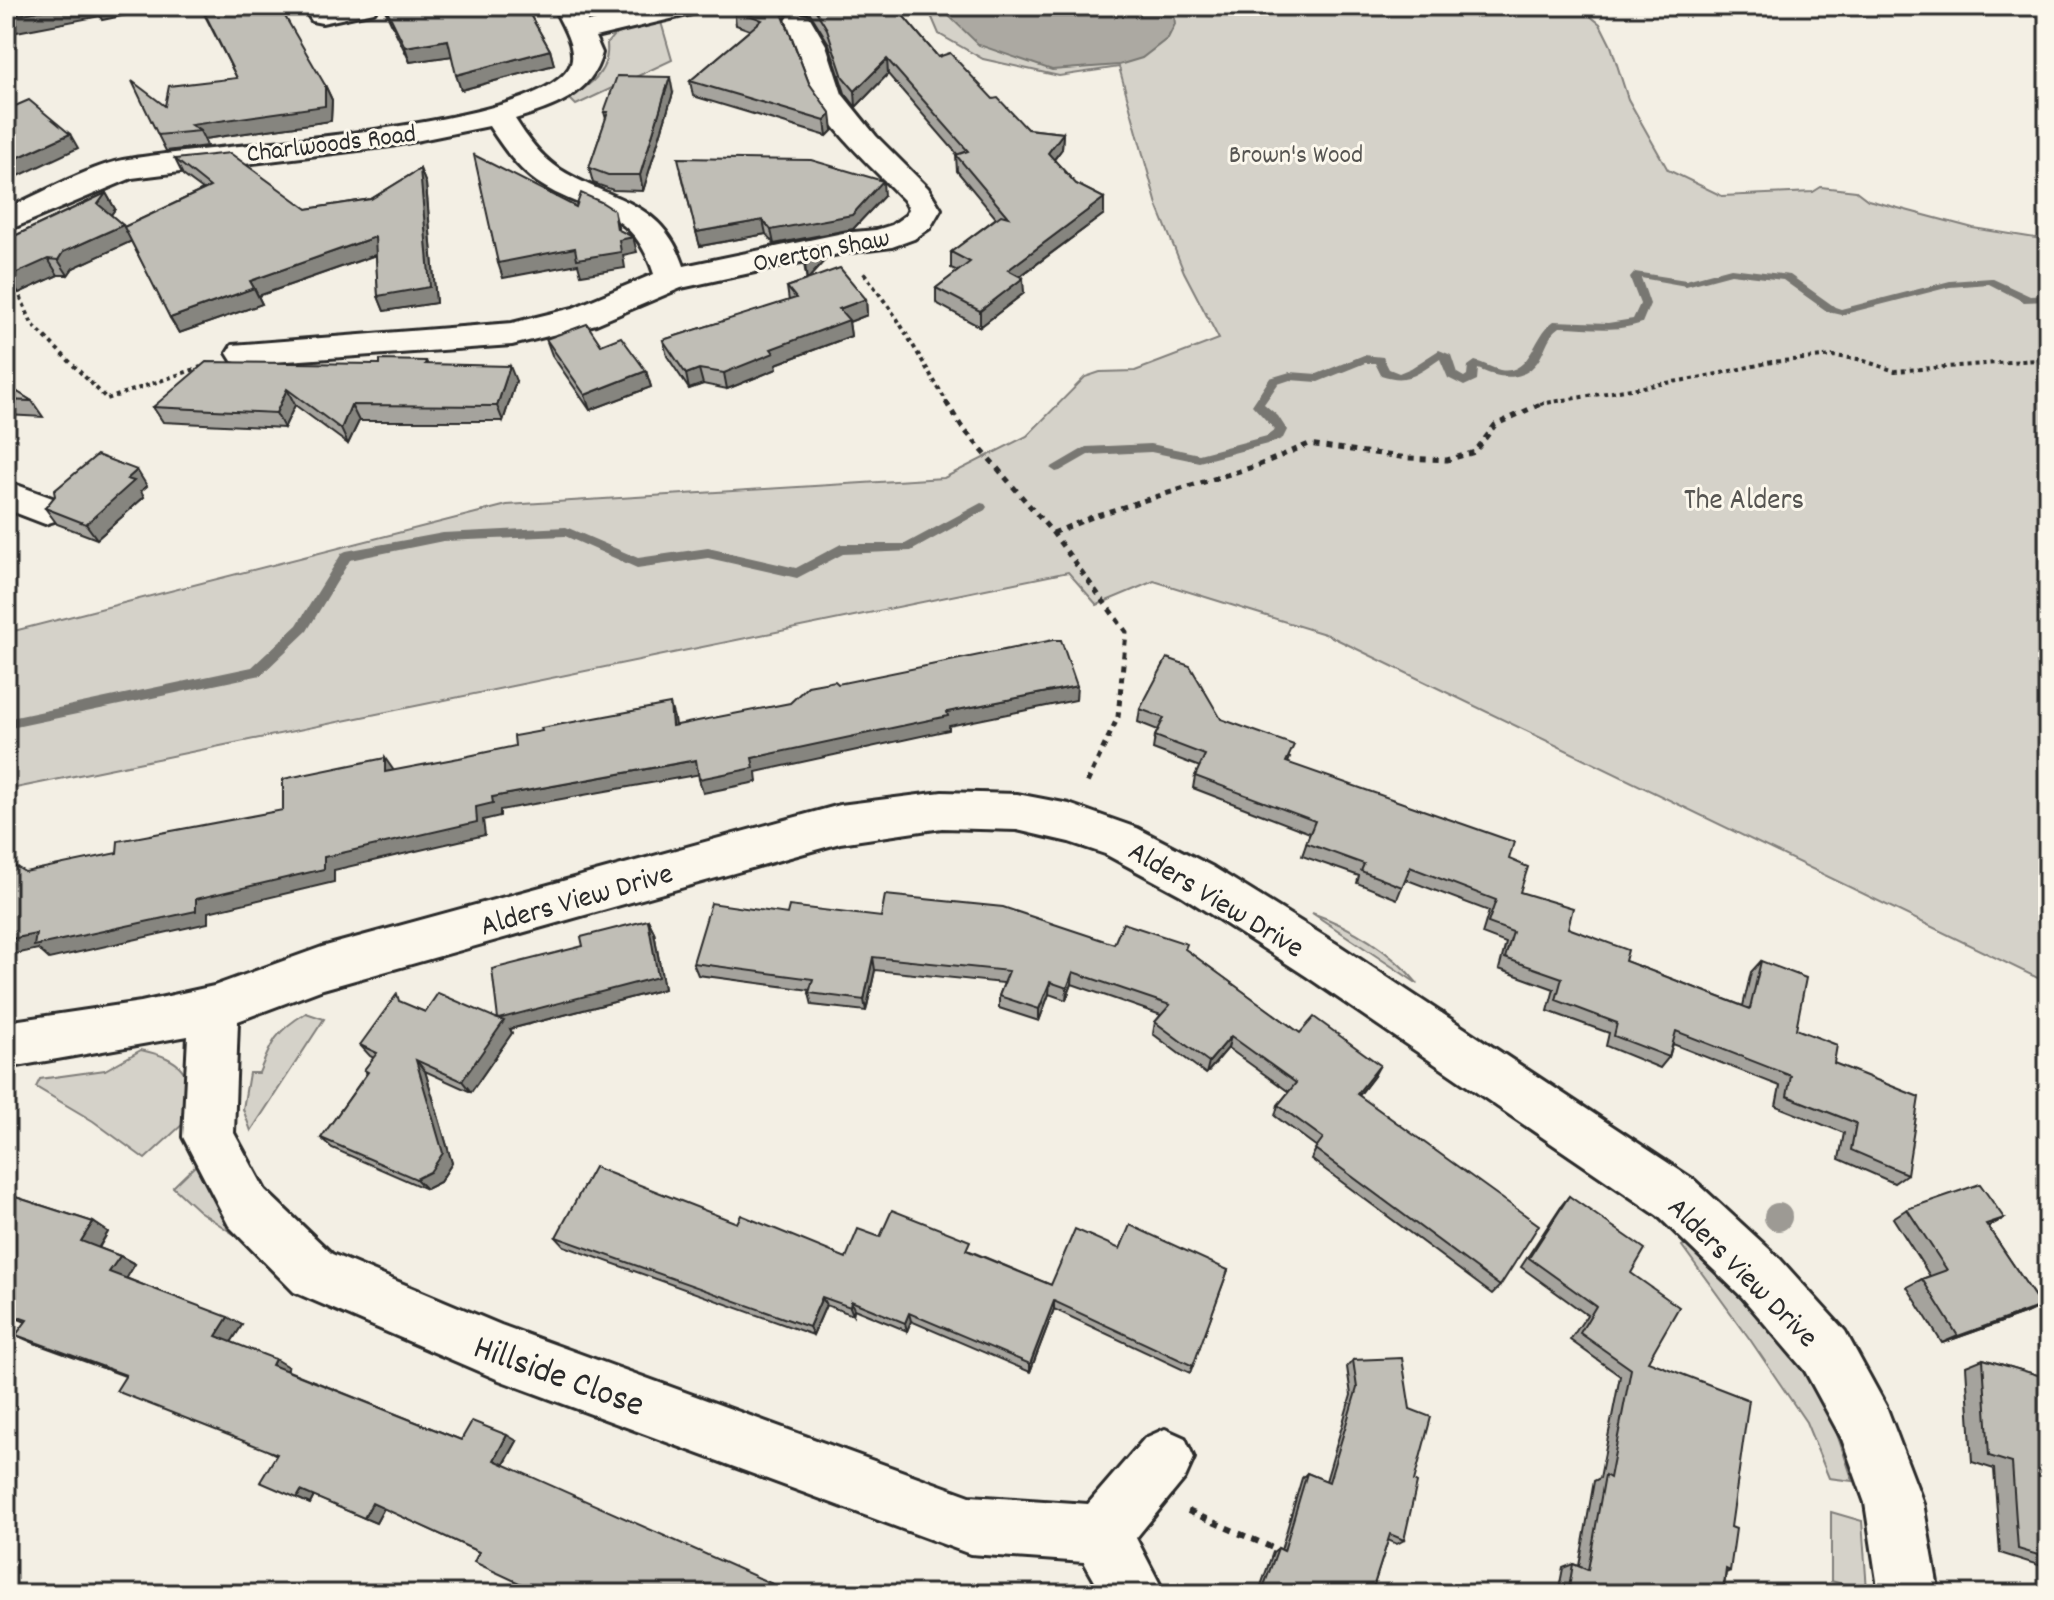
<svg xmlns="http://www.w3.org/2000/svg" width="2054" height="1600" viewBox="0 0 2054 1600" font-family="Dekko,sans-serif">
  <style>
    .green { fill: #d5d2c9; stroke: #807e7a; stroke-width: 2 }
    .water { fill: #aca9a2; stroke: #787772; stroke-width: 2 }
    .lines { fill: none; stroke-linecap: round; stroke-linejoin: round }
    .stream { fill: #787772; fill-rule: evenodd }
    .street-casing { stroke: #2b2b2b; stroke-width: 6 }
    .path-far2 { stroke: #2b2b2b; stroke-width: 4; stroke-dasharray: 4 4; stroke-linecap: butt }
    .path-far1 { stroke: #2b2b2b; stroke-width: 5; stroke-dasharray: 6 6; stroke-linecap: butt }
    .path { stroke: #2b2b2b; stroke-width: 6; stroke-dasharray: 7 7; stroke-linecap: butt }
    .street { fill: #fbf7ec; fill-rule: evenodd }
    .tree { fill: #9d9a94 }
    .wall { fill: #a5a39d; stroke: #2b2b2b; stroke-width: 2 }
    .shaded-wall { fill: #86857f; stroke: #2b2b2b; stroke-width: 2 }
    .building { fill: #c0beb6; stroke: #2b2b2b; stroke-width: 2 }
    .labels { text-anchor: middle; stroke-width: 6; stroke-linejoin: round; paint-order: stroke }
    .far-street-label { font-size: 26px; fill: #2b2b2b; stroke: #fbf7ec }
    .far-park-label { font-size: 26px; fill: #565552; stroke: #fbf7ec }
    .park-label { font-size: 30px; fill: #565552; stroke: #fbf7ec }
    .street-label { font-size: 30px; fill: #2b2b2b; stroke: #fbf7ec }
    .near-street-label { font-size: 36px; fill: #2b2b2b; stroke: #fbf7ec }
  </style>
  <rect width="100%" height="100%" fill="#f3efe4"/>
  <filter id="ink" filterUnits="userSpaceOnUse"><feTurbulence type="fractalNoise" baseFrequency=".0125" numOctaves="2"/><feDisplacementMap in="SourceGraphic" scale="16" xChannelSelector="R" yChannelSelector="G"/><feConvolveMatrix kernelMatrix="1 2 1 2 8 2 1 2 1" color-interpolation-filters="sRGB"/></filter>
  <g filter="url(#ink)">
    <g class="green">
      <polygon points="927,6 1578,6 1600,24 1611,46 1628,99 1668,170 1722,196 1813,192 1821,187 1856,191 1868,200 1973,228 2048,240 2048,983 1328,635 1154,581 1097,605 1068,572 6,790 6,633 507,505 944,478 1027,436 1085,377 1100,372 1135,371 1219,339 1184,272 1157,205 1119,67 1059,76 983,59 939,34"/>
      <path d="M 661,22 L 672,60 L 576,105 L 569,98 C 592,84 610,71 607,43 L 613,36 L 630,29 Z"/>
      <path d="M 1312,913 C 1352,927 1391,951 1418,984 Z"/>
      <path d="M 306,1013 L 324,1019 L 251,1131 L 243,1109 L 249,1073 L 259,1073 C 272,1041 276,1031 306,1013 Z"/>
      <path d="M 141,1050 C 185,1060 187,1070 196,1112 L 145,1159 L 93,1121 L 36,1087 L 40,1079 L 105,1070 Z"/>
      <polygon points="200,1161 244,1241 199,1211 173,1187"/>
      <polygon points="1693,1238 1820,1384 1853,1481 1829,1478 1806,1422 1749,1338 1682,1246"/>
      <polygon points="1831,1512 1862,1521 1867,1590 1831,1581"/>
    </g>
    <polygon class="water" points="944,6 1173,6 1175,24 1168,38 1142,58 1119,65 1052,70 979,45 949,16"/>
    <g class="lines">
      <g class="stream">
        <path d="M 1731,268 L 1790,275 L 1835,307 L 1841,309 L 1950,281 L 1991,278 L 2030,296 L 2048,295 L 2048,301 L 2024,302 L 1989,284 L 1950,287 L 1841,315 L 1828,312 L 1783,280 L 1731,274 L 1686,286 L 1641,278 L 1650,304 L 1642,323 C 1614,333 1589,327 1560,327 C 1548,335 1547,346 1540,358 C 1525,383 1500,379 1478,369 L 1477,380 L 1464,386 L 1448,378 L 1440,359 C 1418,374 1408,384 1381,375 L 1375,363 L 1365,363 L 1318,382 L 1290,380 L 1278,384 L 1264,404 L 1278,416 L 1287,430 L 1283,438 L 1275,442 L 1199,462 L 1151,452 L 1088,455 L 1060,471 L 1056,472 L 1050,468 L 1086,447 L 1151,444 L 1199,454 L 1267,436 L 1275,430 L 1252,405 L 1270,378 L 1290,372 L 1317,374 L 1364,355 L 1383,357 L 1389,369 L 1399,373 L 1411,368 L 1439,350 L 1451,355 L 1457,373 L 1464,377 L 1467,375 L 1468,366 L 1475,361 C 1484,363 1491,368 1500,370 C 1531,376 1534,334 1554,321 L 1608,323 L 1633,319 L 1640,304 L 1630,278 L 1635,272 L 1686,280 Z"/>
        <polygon points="981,503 985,504 987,507 985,510 911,551 843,554 797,578 708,558 637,568 565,536 443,541 350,560 307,631 261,675 6,729 6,719 252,667 297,625 342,553 346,551 443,533 566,527 638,558 708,548 796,568 841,544 905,544"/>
      </g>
      <defs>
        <g id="street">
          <polygon points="378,6 374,12 322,23 312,21 308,15 312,9 325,6"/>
          <path d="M 553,6 L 581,6 L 588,22 L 654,6 L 704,6 L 700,12 L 595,37 L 602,53 C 591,96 553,107 515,119 C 527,138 541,157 561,170 C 612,202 661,199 684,266 L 843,233 L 876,230 L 892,225 L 906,215 L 909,209 L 904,200 C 876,171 832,132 814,97 C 802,73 799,47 785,22 L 789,16 L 799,14 L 809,16 L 826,45 L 842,94 L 876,136 L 928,188 L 941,209 L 930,228 L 914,239 L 892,247 L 843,253 L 681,288 L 596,324 L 512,345 L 244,364 L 232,361 L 227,353 L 232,345 L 512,323 L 573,308 L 654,274 C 631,203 589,217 537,182 C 517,168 502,146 489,126 L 391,146 L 132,178 L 6,231 L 6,209 C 40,194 88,167 123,160 C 204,144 530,131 569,68 C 580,51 560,22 553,6 Z"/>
          <polygon points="6,481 58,500 64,510 58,520 45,524 6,509"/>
          <polygon points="942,792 1017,794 1069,804 1137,828 1213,867 1340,946 1694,1180 1780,1259 1845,1331 1886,1406 1923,1503 1939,1594 1879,1594 1865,1503 1842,1439 1805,1371 1742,1297 1658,1216 1306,976 1181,895 1105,854 1069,842 1017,830 942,828 840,843 323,989 238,1021 234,1133 265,1190 332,1254 501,1325 970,1496 1088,1504 1145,1438 1165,1429 1185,1438 1194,1458 1185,1478 1136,1538 1165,1594 1102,1594 1084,1562 970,1554 499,1380 294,1292 229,1226 183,1137 188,1036 6,1068 6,1022 141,1002 214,986 322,947 840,805"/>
        </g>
      </defs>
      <use href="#street" class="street-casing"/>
      <g class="path-far2">
        <polyline points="864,273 896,317 948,404"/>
        <polyline points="6,278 17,289 32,324 107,399 201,367"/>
        <polyline points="1540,404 1703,377 1772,362 1834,356 1858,359 1895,371 2048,359"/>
      </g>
      <g class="path-far1">
        <polyline points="946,402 961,426 1053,533 1126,632 1118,717 1086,785"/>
        <polyline points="1053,533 1097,515 1259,465 1309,444 1408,458 1447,460 1475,452 1495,425 1545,402"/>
      </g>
      <polyline class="path" points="1188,1511 1282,1552"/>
      <use href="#street" class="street"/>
    </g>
    <circle class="tree" cx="1778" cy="1217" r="14"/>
    <g class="wall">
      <polygon points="200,6 243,6 325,85 332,100 331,121 204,139 207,146 166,151 158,135 165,106 237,78"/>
      <polygon points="383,6 525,6 550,50 554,65 461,90 452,56 410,62"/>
      <polygon points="739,6 895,6 938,57 993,99 1027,129 1063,133 1062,149 1054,160 1076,184 1104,198 1104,214 1021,276 1024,293 980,327 936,303 936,288 958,271 951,268 951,252 996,218 957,171 956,155 958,155 888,74 856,107 845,93 829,44 810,13 788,13 785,19 809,83 833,130 827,136 693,96 690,81 750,30 736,25 734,9"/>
      <polygon points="673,93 643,191 613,190 593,183 589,168 606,119 604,112"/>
      <polygon points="175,159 307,209 371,199 420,169 426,184 436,303 384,311 378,296 376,255 258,296 262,304 179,333 131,241 73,268 68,275 58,275 19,293 13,284 13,305 6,308 6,240 106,193 115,209 111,215 124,227 203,190 183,175"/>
      <polygon points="681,172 884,196 853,229 774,244 766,234 700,246"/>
      <polygon points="823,244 825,260 808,279 866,299 867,315 849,322 851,336 776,364 777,369 727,389 703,384 689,389 667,356 663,340 789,301 787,287 807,280 801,249"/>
      <polygon points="546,339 601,345 646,371 651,387 590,410 552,355"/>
      <polygon points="426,361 428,365 516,381 503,421 359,421 348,444 295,405 284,428 163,422 153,407 380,364"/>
      <polygon points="6,385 32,401 43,417 6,415"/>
      <polygon points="147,486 141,491 144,497 97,539 57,524 45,508"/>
      <polygon points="1140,709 1221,719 1290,758 1288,763 1509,859 1520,892 1568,928 1625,961 1743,1006 1751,972 1761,961 1796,1029 1834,1063 1907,1174 1894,1183 1839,1159 1844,1133 1776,1106 1780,1086 1673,1044 1669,1057 1660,1068 1606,1046 1609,1033 1548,1011 1554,989 1499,969 1506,943 1482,934 1489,911 1405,879 1397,899 1357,883 1359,876 1302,856 1310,833 1193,788 1195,776 1200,767 1153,749 1155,736 1158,730 1138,722"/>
      <polygon points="787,914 1186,950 1300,1033 1374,1076 1359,1096 1500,1286 1492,1294 1311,1159 1317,1147 1275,1116 1278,1105 1289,1092 1228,1048 1206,1074 1153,1034 1155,1022 1161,1015 1072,984 1066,1000 1049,994 1039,1021 999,1008 999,996 1004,983 875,970 866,1011 812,1005 809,993 810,990 698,975 693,963"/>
      <polygon points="648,920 654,932 664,989 510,1029 512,1033 471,1092 425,1071 452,1163 440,1182 426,1189 332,1148 321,1138 367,1073 364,1070 374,1058 370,1056 360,1045 404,1004 425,1012 498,1019 583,946"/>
      <polygon points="6,1194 93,1222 108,1232 99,1248 120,1256 135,1264 126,1278 242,1325 231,1342 288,1367 286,1370 461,1440 517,1441 504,1465 479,1552 384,1508 376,1523 314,1496 310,1504 297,1498 277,1455 125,1376 34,1343 16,1335 26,1322 6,1314 8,1305 6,1304"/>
      <polygon points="1569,1196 1631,1273 1648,1361 1731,1527 1730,1571 1726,1573 1723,1594 1558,1594 1563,1568 1573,1564 1579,1566 1594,1481 1600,1478 1620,1376 1570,1340 1587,1315 1521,1267 1561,1206"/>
      <polygon points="1907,1209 2004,1218 1988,1227 2041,1306 2024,1314 1942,1343 1907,1287 1922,1279 1930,1276 1893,1218"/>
      <polygon points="737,1223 846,1258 880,1237 970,1251 1051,1285 1120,1249 1228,1270 1190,1373 1054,1309 1030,1372 911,1321 907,1331 854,1309 853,1315 826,1305 813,1335 564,1246 556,1237"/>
      <polygon points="1983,1359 2048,1378 2048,1568 2000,1553 1994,1469 1972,1462 1966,1366"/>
      <polygon points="1353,1360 1414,1481 1404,1540 1397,1544 1388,1540 1371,1594 1258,1594 1273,1552 1278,1548 1281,1550 1302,1478 1307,1473 1326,1481 1351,1395 1347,1367"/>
    </g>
    <g class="shaded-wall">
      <polygon points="65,6 170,6 102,20 100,16 6,34 6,17"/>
      <polygon points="781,6 787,6 788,13 782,23 780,8"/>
      <polygon points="448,40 453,56 410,62 405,47"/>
      <polygon points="550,50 554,65 461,90 456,75"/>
      <polygon points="887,59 888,74 856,107 855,91"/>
      <polygon points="670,77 673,93 643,191 640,175"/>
      <polygon points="325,85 332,100 331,121 204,139 200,131 191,125"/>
      <polygon points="831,114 833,130 827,136 825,121"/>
      <polygon points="1063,133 1062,149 1047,168 1048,153"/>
      <polygon points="70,134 78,148 6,182 6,163"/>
      <polygon points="420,169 426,184 436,303 384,311 378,296"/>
      <polygon points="883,181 884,196 853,229 774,244 771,230"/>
      <polygon points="106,193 115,209 108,219 98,204"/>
      <polygon points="1104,198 1104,214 1008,285 1008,270"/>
      <polygon points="614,210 621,239 633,237 637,252 623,255 625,268 581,275 578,264 503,278 498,263 617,229"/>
      <polygon points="763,220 766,234 700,246 696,232"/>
      <polygon points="123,225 132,241 73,268 68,275 58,260 63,252"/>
      <polygon points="375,237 381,253 258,296 250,281"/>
      <polygon points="823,244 825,260 807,280 805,264"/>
      <polygon points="48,259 58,275 19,293 13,284 13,305 6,308 6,270"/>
      <polygon points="1023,278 1024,293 980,327 980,311"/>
      <polygon points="254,288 262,304 179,333 170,318"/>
      <polygon points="866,299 867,315 849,322 851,336 776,364 777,369 727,389 724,373 771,349 839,309"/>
      <polygon points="510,366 516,381 503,421 497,406"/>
      <polygon points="699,369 703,384 689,389 686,374"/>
      <polygon points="646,371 651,387 590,410 585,395"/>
      <polygon points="287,389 295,405 284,428 276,413"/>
      <polygon points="351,405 359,421 348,444 341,429"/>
      <polygon points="137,470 147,486 141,491 144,497 97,539 86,524 127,479"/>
      <polygon points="1077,686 1076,700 949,726 949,730 756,772 757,782 703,793 699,779 752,758 947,712"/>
      <polygon points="670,704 674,718 677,740 672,726"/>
      <polygon points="385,758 394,771 385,772"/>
      <polygon points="696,760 701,774 500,810 500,816 483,820 485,835 334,870 334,882 208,912 208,923 49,959 38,949 6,956 6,940 196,899 476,807 492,797"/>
      <polygon points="648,920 654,932 664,989 510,1029 512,1033 471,1092 462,1081 498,1019"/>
      <polygon points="873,957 875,970 866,1011 864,1000"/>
      <polygon points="1073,972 1072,984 1066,1000 1067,988"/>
      <polygon points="1050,982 1049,994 1039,1021 1039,1009"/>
      <polygon points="1231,1036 1228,1048 1206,1074 1209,1062"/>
      <polygon points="416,1060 425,1071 452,1163 440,1182 426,1189 416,1179"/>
      <polygon points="1380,1065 1374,1076 1351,1105 1357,1094"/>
      <polygon points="2004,1218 1987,1227 1986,1224"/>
      <polygon points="93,1222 108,1232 97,1250 81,1241"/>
      <polygon points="120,1256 135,1264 125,1281 109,1272"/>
      <polygon points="822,1297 826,1305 813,1335 809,1327"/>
      <polygon points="851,1301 854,1309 853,1315 850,1307"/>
      <polygon points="1054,1301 1054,1309 1030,1372 1030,1364"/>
      <polygon points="2041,1306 2024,1314 1942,1343 1958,1336"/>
      <polygon points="909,1313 911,1321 907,1331 905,1323"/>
      <polygon points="228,1317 242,1325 230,1344 216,1336"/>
      <polygon points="275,1359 288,1367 285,1372 272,1365"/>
      <polygon points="507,1435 517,1441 503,1466 494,1460"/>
      <polygon points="301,1491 314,1496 310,1504 297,1498"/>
      <polygon points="372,1503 384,1508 376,1523 364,1518"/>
    </g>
    <g class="building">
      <polygon points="6,6 65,6 6,17"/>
      <polygon points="201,6 243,6 244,8 252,6 279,6 325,85 325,106 191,125 200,131 158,135 132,81 165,106 169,86 237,78"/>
      <polygon points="385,6 525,6 550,50 456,75 448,40 405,47"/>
      <polygon points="739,6 781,6 780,8 809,83 831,114 825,121 690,81 762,20 734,9"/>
      <polygon points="813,6 895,6 938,57 950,53 993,99 998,98 1027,129 1063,133 1048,153 1076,184 1104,198 1008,270 1023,278 980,311 936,288 970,262 951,252 1001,215 1008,217 956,155 968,151 887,59 855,91 843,77 827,29"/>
      <polygon points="617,76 670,77 640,175 608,175 589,168 608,112 604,112"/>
      <polygon points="29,100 70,134 6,163 6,110"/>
      <polygon points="230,153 307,209 371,199 420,169 430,287 378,296 375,237 250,281 254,288 170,318 124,227 210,187 175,159"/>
      <polygon points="474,155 576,207 581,193 601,202 614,210 617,229 633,237 619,240 621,252 577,259 575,248 498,263"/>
      <polygon points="678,158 811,160 883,181 852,215 771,230 763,220 696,232"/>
      <polygon points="106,193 98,204 123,225 63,252 58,260 48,259 8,277 6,272 6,240"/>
      <polygon points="823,244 805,264 801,249"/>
      <polygon points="840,268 866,299 839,309 849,320 771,349 774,353 724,373 699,369 686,374 663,340 796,298 787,287"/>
      <polygon points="587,324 601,345 621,337 646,371 585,395 546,339"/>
      <polygon points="380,360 426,361 425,364 510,366 497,406 351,405 341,429 287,389 276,413 153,407 206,362 380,364"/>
      <polygon points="6,385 32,401 6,400"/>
      <polygon points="97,455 137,470 127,479 134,481 86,524 45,508 55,496 54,491"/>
      <polygon points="1053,640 1061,640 1077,686 947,712 948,716 752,758 754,768 699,779 696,760 492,797 493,803 476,807 477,822 324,857 324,869 196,899 196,911 34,946 36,934 6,940 6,861 25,872 117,853 118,841 283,810 283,779 385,758 385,772 459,758 515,746 514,736 542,731 541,728 670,704 672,726 790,703 808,686 835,681 838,684"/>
      <polygon points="1167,658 1190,666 1221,719 1294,745 1286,762 1514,842 1509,859 1528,867 1520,892 1573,908 1568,928 1628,950 1625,961 1750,1009 1761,961 1806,978 1796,1029 1837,1045 1834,1063 1919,1097 1907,1174 1851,1150 1856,1123 1787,1096 1791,1076 1676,1031 1669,1057 1614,1036 1617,1023 1556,1000 1562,978 1505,958 1513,932 1488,923 1496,900 1410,867 1402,887 1361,871 1364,864 1306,843 1315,821 1195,776 1205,755 1155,736 1164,718 1140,709"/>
      <polygon points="885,895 1003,907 1114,944 1123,923 1187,944 1185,949 1300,1033 1314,1017 1380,1065 1357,1094 1539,1225 1500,1286 1315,1149 1323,1138 1278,1105 1296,1083 1231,1036 1209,1062 1155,1022 1170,1005 1073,972 1067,988 1050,982 1039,1009 999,996 1009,971 873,957 864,1000 809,993 813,979 693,963 711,903 787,914 789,906 881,917"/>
      <polygon points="648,920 658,977 498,1019 504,1021 462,1081 416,1060 443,1153 430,1172 416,1179 321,1138 368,1072 364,1070 377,1053 360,1045 397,994 399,1001 425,1012 438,993 498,1019 492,969 583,946 581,937"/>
      <polygon points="594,1167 737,1223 741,1215 846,1258 858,1229 880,1237 892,1210 970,1241 966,1250 1051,1285 1075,1229 1120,1249 1130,1225 1228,1270 1193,1366 1054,1301 1030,1364 909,1313 905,1323 851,1301 850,1307 822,1297 809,1327 556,1237"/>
      <polygon points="1980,1184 2004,1218 1986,1224 2041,1306 1958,1336 1922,1279 1947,1270 1907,1209"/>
      <polygon points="6,1194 93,1222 81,1241 120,1256 109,1272 228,1317 216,1336 275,1359 272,1365 461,1440 472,1421 507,1435 494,1460 795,1594 543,1594 474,1562 479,1552 372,1503 364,1518 301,1491 297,1498 260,1482 277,1454 116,1391 126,1375 16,1335 27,1320 6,1313 6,1308 9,1303 6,1302"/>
      <polygon points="1569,1196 1645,1249 1631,1273 1679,1307 1648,1361 1749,1400 1731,1527 1736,1529 1730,1571 1726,1569 1723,1594 1568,1594 1573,1564 1588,1570 1605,1475 1610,1478 1631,1369 1580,1333 1596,1306 1529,1258"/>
      <polygon points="1402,1358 1410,1409 1431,1417 1414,1481 1417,1483 1404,1540 1390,1534 1371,1594 1261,1594 1278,1548 1284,1551 1307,1473 1329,1482 1357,1388 1353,1360"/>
      <polygon points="1983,1359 2048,1378 2048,1558 2018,1549 2012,1463 1989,1456"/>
    </g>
  </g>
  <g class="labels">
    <g class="far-street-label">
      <text transform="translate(331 142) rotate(-7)" y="9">Charlwoods Road</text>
      <text transform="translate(821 249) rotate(-11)" y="9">Overton Shaw</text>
    </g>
    <g class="far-park-label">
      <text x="1296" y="162">Brown's Wood</text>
    </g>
    <g class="park-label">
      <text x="1744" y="508">The Alders</text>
    </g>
    <g class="street-label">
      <text transform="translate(576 898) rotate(-16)" y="10">Alders View Drive</text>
      <text transform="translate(1217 898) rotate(31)" y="10">Alders View Drive</text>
      <text transform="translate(1744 1271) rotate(45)" y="10">Alders View Drive</text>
    </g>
    <g class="near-street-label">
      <text transform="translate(560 1373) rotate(20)" y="13">Hillside Close</text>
    </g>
  </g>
  <rect width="2054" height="1600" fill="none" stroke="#fbf7ec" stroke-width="32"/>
  <rect x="16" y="16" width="2022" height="1568" fill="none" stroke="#2b2b2b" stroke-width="3" filter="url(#ink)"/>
</svg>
